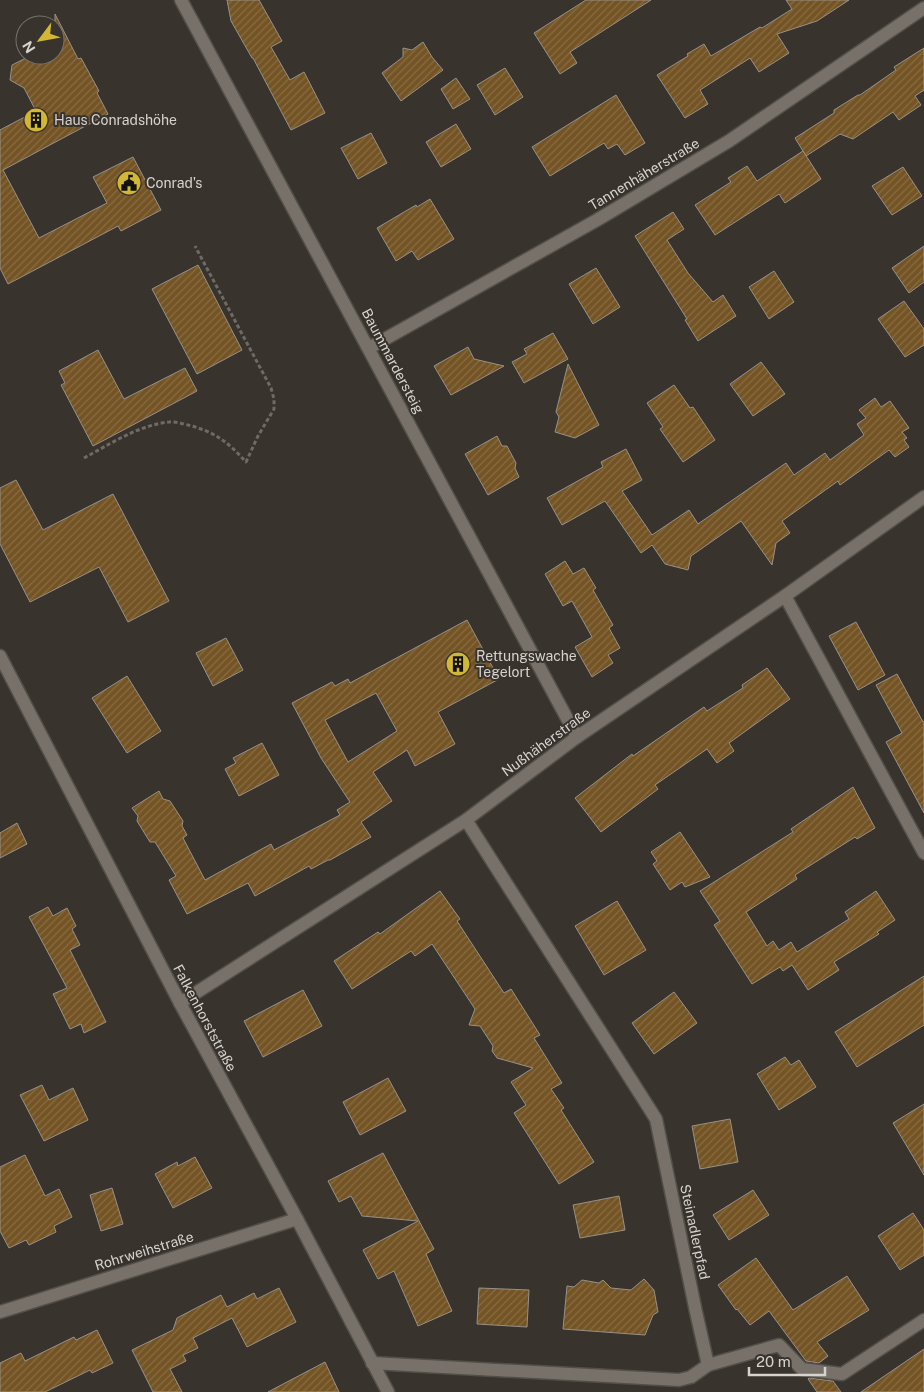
<svg xmlns="http://www.w3.org/2000/svg" width="924" height="1392" viewBox="0 0 924 1392" font-family="'Public Sans',sans-serif">
  <style>
    .building { fill: url(#building-hatch); stroke: #979189; fill-rule: evenodd }
    .lines { fill: none; stroke-linecap: round; stroke-linejoin: round }
    .lane-casing { stroke: #524f49; stroke-width: 15 }
    .street-casing { stroke: #524f49; stroke-width: 15 }
    .path { stroke: #6f6a65; stroke-width: 3; stroke-dasharray: 4 2.5; stroke-linecap: butt }
    .lane { stroke: #77716a; stroke-width: 12 }
    .street { stroke: #77716a; stroke-width: 12 }
    .labels { text-anchor: middle; stroke-width: 4; stroke-linejoin: round; paint-order: stroke }
    .poi-label { font-size: 14px; fill: #d6d3cf; stroke: #38332d; text-anchor: start }
    .street-label { font-size: 14px; fill: #d6d3cf; stroke: #38332d }
  </style>
  <defs>
    <pattern id="building-hatch" width="6" height="6" patternUnits="userSpaceOnUse" patternTransform="scale(1.25)"><rect width="6" height="6" fill="#745424"/><path d="M-1 1l2-2M0 6l6-6M5 7l2-2" fill="none" stroke="#876c43"/></pattern>
  </defs>
  <rect width="100%" height="100%" fill="#38332d"/>
  <g class="building">
    <polygon points="227,0 259,0 282,41 271,47 290,80 304,72 325,113 291,130 253,58 252,58 231,21"/>
    <polygon points="586,0 651,0 570,52 577,63 560,74 534,33"/>
    <polygon points="786,0 849,0 817,21 777,34 789,53 759,72 750,58 700,90 708,104 685,118 657,75 688,56 687,54 704,44 711,56 760,27 762,28 792,9"/>
    <polygon points="55,14 78,59 81,58 99,91 97,93 108,114 3,170 39,238 107,203 93,177 133,157 161,210 121,231 118,226 8,284 0,268 0,130 36,111 24,88 10,80 12,65 32,55 55,55"/>
    <polygon points="423,42 432,57 443,70 401,101 382,73 403,57 403,48 412,50"/>
    <polygon points="924,48 924,90 915,96 921,105 899,120 893,112 853,139 840,134 806,156 795,138 834,113 834,110 858,95 860,95 896,70 894,67"/>
    <polygon points="505,68 523,97 495,115 477,85"/>
    <polygon points="456,78 470,99 453,109 441,89"/>
    <polygon points="616,95 645,143 625,155 617,144 608,149 604,143 550,176 532,147"/>
    <polygon points="456,124 471,149 441,167 426,142"/>
    <polygon points="371,133 387,163 358,179 341,148"/>
    <polygon points="803,151 821,179 785,203 779,194 715,235 695,205 731,182 728,178 747,166 757,181"/>
    <polygon points="903,167 922,196 892,215 872,186"/>
    <polygon points="430,199 454,239 418,260 412,251 396,261 377,228 416,205 417,207"/>
    <polygon points="673,212 684,229 667,240 688,273 713,302 723,295 736,316 698,341 685,320 687,319 635,236"/>
    <polygon points="924,246 924,282 909,293 892,268"/>
    <polygon points="198,265 242,350 197,374 152,289"/>
    <polygon points="596,268 620,307 593,324 569,284"/>
    <polygon points="774,271 794,302 769,319 749,287"/>
    <polygon points="904,301 924,329 924,345 905,357 878,319"/>
    <polygon points="553,333 568,359 524,383 512,362 527,354 524,349"/>
    <polygon points="468,347 474,359 504,366 451,395 434,366"/>
    <polygon points="98,350 124,399 185,368 197,391 93,446 61,385 65,383 59,371"/>
    <polygon points="761,362 785,394 753,416 730,384"/>
    <polygon points="568,364 599,425 575,438 555,432 559,417 556,412"/>
    <polygon points="674,385 690,408 693,407 715,440 683,462 660,429 663,427 647,403"/>
    <polygon points="875,398 881,407 890,401 909,428 902,432 907,438 904,440 909,447 895,457 889,450 840,485 838,481 782,521 790,533 776,543 772,565 741,521 691,556 688,570 665,564 652,545 641,553 605,501 562,525 547,498 603,467 601,462 626,449 642,480 622,491 652,535 689,510 698,524 786,463 794,475 825,453 830,460 864,435 857,424 866,418 859,410"/>
    <polygon points="497,436 502,446 507,446 516,463 515,468 519,477 488,495 465,454"/>
    <polygon points="16,480 43,530 113,494 169,601 128,622 99,567 30,602 0,544 0,488"/>
    <polygon points="565,561 573,574 584,568 596,588 593,590 613,625 609,628 620,648 608,655 613,663 592,677 575,647 592,637 572,601 563,606 545,574"/>
    <path d="M 467,620 L 499,679 L 438,712 L 455,744 L 415,766 L 407,750 L 373,772 L 392,801 L 361,822 L 371,837 L 330,860 L 328,860 L 311,869 L 309,866 L 255,896 L 248,883 L 187,914 L 169,880 L 176,876 L 155,842 L 150,842 L 137,821 L 138,816 L 132,808 L 159,791 L 163,799 L 170,801 L 183,821 L 182,826 L 187,835 L 183,838 L 205,880 L 271,844 L 274,850 L 340,815 L 337,810 L 350,802 L 321,758 L 292,703 L 332,682 L 335,686 L 348,679 L 350,683 ZM 376,693 L 397,731 L 348,762 L 325,720 Z"/>
    <polygon points="856,622 885,675 858,690 829,636"/>
    <polygon points="226,638 243,670 213,686 196,653"/>
    <polygon points="767,668 790,699 729,743 734,751 717,763 707,749 655,785 658,789 601,832 575,798 632,754 633,756 704,707 707,711 743,688 742,685"/>
    <polygon points="897,674 923,722 924,721 924,813 886,742 902,733 876,685"/>
    <polygon points="127,676 161,731 127,753 92,698"/>
    <polygon points="262,743 279,775 239,796 225,769 236,763 233,758"/>
    <polygon points="853,787 875,828 857,839 855,837 795,875 797,879 746,912 767,946 773,941 779,950 791,942 797,952 849,919 845,912 876,891 895,920 877,932 879,934 834,962 839,970 808,990 792,965 783,971 780,967 752,984 714,925 720,921 700,891 793,832 791,829"/>
    <polygon points="17,823 27,844 0,858 0,833"/>
    <polygon points="680,832 710,877 685,887 682,882 670,890 653,864 657,861 651,852"/>
    <polygon points="440,891 460,919 457,921 504,993 511,989 540,1035 534,1038 562,1083 551,1089 564,1108 561,1110 594,1162 559,1184 514,1113 526,1105 511,1082 533,1068 497,1058 492,1051 493,1046 480,1026 469,1025 475,1009 432,944 415,956 411,951 352,989 334,961 378,932 380,934"/>
    <polygon points="617,901 646,950 604,975 575,926"/>
    <polygon points="48,907 53,916 67,908 76,926 72,929 80,945 70,950 106,1022 84,1033 81,1024 70,1029 53,994 67,988 29,917"/>
    <polygon points="924,976 924,1025 857,1067 835,1032"/>
    <polygon points="303,990 322,1026 263,1057 244,1021"/>
    <polygon points="674,992 697,1023 654,1054 632,1023"/>
    <polygon points="785,1057 791,1065 799,1060 816,1087 779,1110 757,1074"/>
    <polygon points="388,1078 406,1111 360,1135 343,1102"/>
    <polygon points="42,1085 49,1100 73,1088 88,1120 44,1141 20,1095"/>
    <polygon points="924,1104 924,1175 893,1123"/>
    <polygon points="730,1119 738,1162 700,1169 692,1126"/>
    <polygon points="383,1153 434,1249 426,1254 452,1311 418,1326 394,1271 378,1279 363,1250 418,1221 362,1216 351,1196 339,1202 328,1181"/>
    <polygon points="25,1155 45,1196 59,1189 72,1217 54,1226 56,1232 29,1245 26,1240 9,1248 0,1231 0,1167"/>
    <polygon points="195,1157 212,1188 173,1208 155,1174 177,1162 178,1166"/>
    <polygon points="112,1188 123,1224 101,1231 90,1195"/>
    <polygon points="753,1190 769,1215 729,1240 713,1215"/>
    <polygon points="619,1196 625,1230 580,1238 573,1205"/>
    <polygon points="913,1213 924,1230 924,1255 900,1270 878,1236"/>
    <polygon points="756,1258 793,1310 847,1276 869,1310 817,1342 828,1356 819,1363 806,1361 769,1311 750,1325 737,1309 736,1310 718,1285"/>
    <polygon points="644,1279 654,1290 658,1312 653,1315 645,1335 563,1329 567,1286 574,1287 582,1280 599,1283 603,1280 611,1288 631,1290"/>
    <polygon points="279,1288 296,1322 247,1347 232,1318 193,1338 198,1348 183,1355 186,1361 170,1369 182,1392 153,1392 132,1350 173,1330 177,1318 221,1295 227,1307 254,1293 257,1299"/>
    <polygon points="479,1288 529,1290 527,1327 477,1324"/>
    <polygon points="97,1330 113,1363 92,1373 90,1370 45,1392 0,1392 0,1363 21,1353 25,1361 74,1337 76,1340"/>
    <polygon points="924,1349 924,1392 861,1392"/>
    <polygon points="325,1362 339,1392 268,1392"/>
    <polygon points="809,1378 833,1381 841,1392 817,1392 808,1379"/>
  </g>
  <g class="lines">
    <defs>
      <g id="lane">
        <polyline points="785,596 924,853"/>
        <polyline points="708,1365 779,1345 802,1369 842,1374 924,1320"/>
      </g>
      <g id="street">
        <polyline points="181,0 577,737"/>
        <polyline points="369,348 597,220 729,141 924,8"/>
        <polyline points="0,656 180,1003 297,1219 388,1392"/>
        <polyline points="180,1003 466,820 577,737 785,596 924,497"/>
        <polyline points="0,1312 297,1219"/>
        <polyline points="372,1363 679,1380 691,1377 708,1365 696,1312 656,1119 466,820"/>
      </g>
    </defs>
    <use href="#lane" class="lane-casing"/>
    <use href="#street" class="street-casing"/>
    <path class="path" d="M 84,458 C 110,444 139,425 169,422 C 175,421 183,424 188,425 C 215,432 228,442 246,462 L 258,436 L 274,409 L 274,399 L 271,388 L 195,246"/>
    <use href="#lane" class="lane"/>
    <use href="#street" class="street"/>
  </g>
  <defs>
    <symbol id="building-disc" viewBox="-11 -11 22 22"><circle r="9.5" fill="#d2b736" stroke="#38332d"/><path d="M-4-6H4V6H1V3H-1V6H-4ZM-2.5-4.3h1.7v1.8h-1.7ZM.8-4.3h1.7v1.8H.8ZM-2.5-1h1.7V.8h-1.7ZM.8-1h1.7V.8H.8Z" fill="#111"/></symbol>
    <symbol id="civic-disc" viewBox="-11 -11 22 22"><circle r="9.5" fill="#d2b736" stroke="#38332d"/><path d="M-.6-6.5H3V-4.5H.6V-3L4-1V1h2V6H-6V1h2V-1L-.6-3ZM-1.2 2.5V6h2.4V2.5Z" fill="#111"/></symbol>
  </defs>
  <g fill-rule="evenodd">
    <use href="#building-disc" x="22" y="106" width="28" height="28"/>
    <use href="#civic-disc" x="115" y="169" width="28" height="28"/>
    <use href="#building-disc" x="444" y="650" width="28" height="28"/>
  </g>
  <g class="labels">
    <g class="poi-label">
      <text x="54" y="125">Haus Conradshöhe</text>
      <text x="146" y="188">Conrad's</text>
      <text x="476" y="661">Rettungswache<tspan x="476" dy="16">Tegelort</tspan></text>
    </g>
    <g class="street-label">
      <text transform="translate(644 174) rotate(-31)" y="5">Tannenhäherstraße</text>
      <text transform="translate(393 361) rotate(62)" y="5">Baummardersteig</text>
      <text transform="translate(546 742) rotate(-36)" y="5">Nußhäherstraße</text>
      <text transform="translate(205 1018) rotate(62)" y="5">Falkenhorststraße</text>
      <text transform="translate(695 1232) rotate(78)" y="5">Steinadlerpfad</text>
      <text transform="translate(144 1251) rotate(-17)" y="5">Rohrweihstraße</text>
    </g>
  </g>
  <g transform="translate(40 40) rotate(238)"><circle r="24" fill="#38332d" stroke="#77736e"/>
  <path d="M0-4L9 19L0 12L-9 19Z" fill="#d2b736"/>
  <text y="-8" font-size="14" font-weight="bold" text-anchor="middle" fill="#d6d3cf">N</text>
  </g>
  <path d="M749 1367v8h76v-8" fill="none" stroke="#d6d3cf" stroke-width="2.5"/>
  <text x="756" y="1367" font-size="15" fill="#d6d3cf" stroke="#38332d" stroke-width="4" paint-order="stroke">20 m</text>
</svg>
